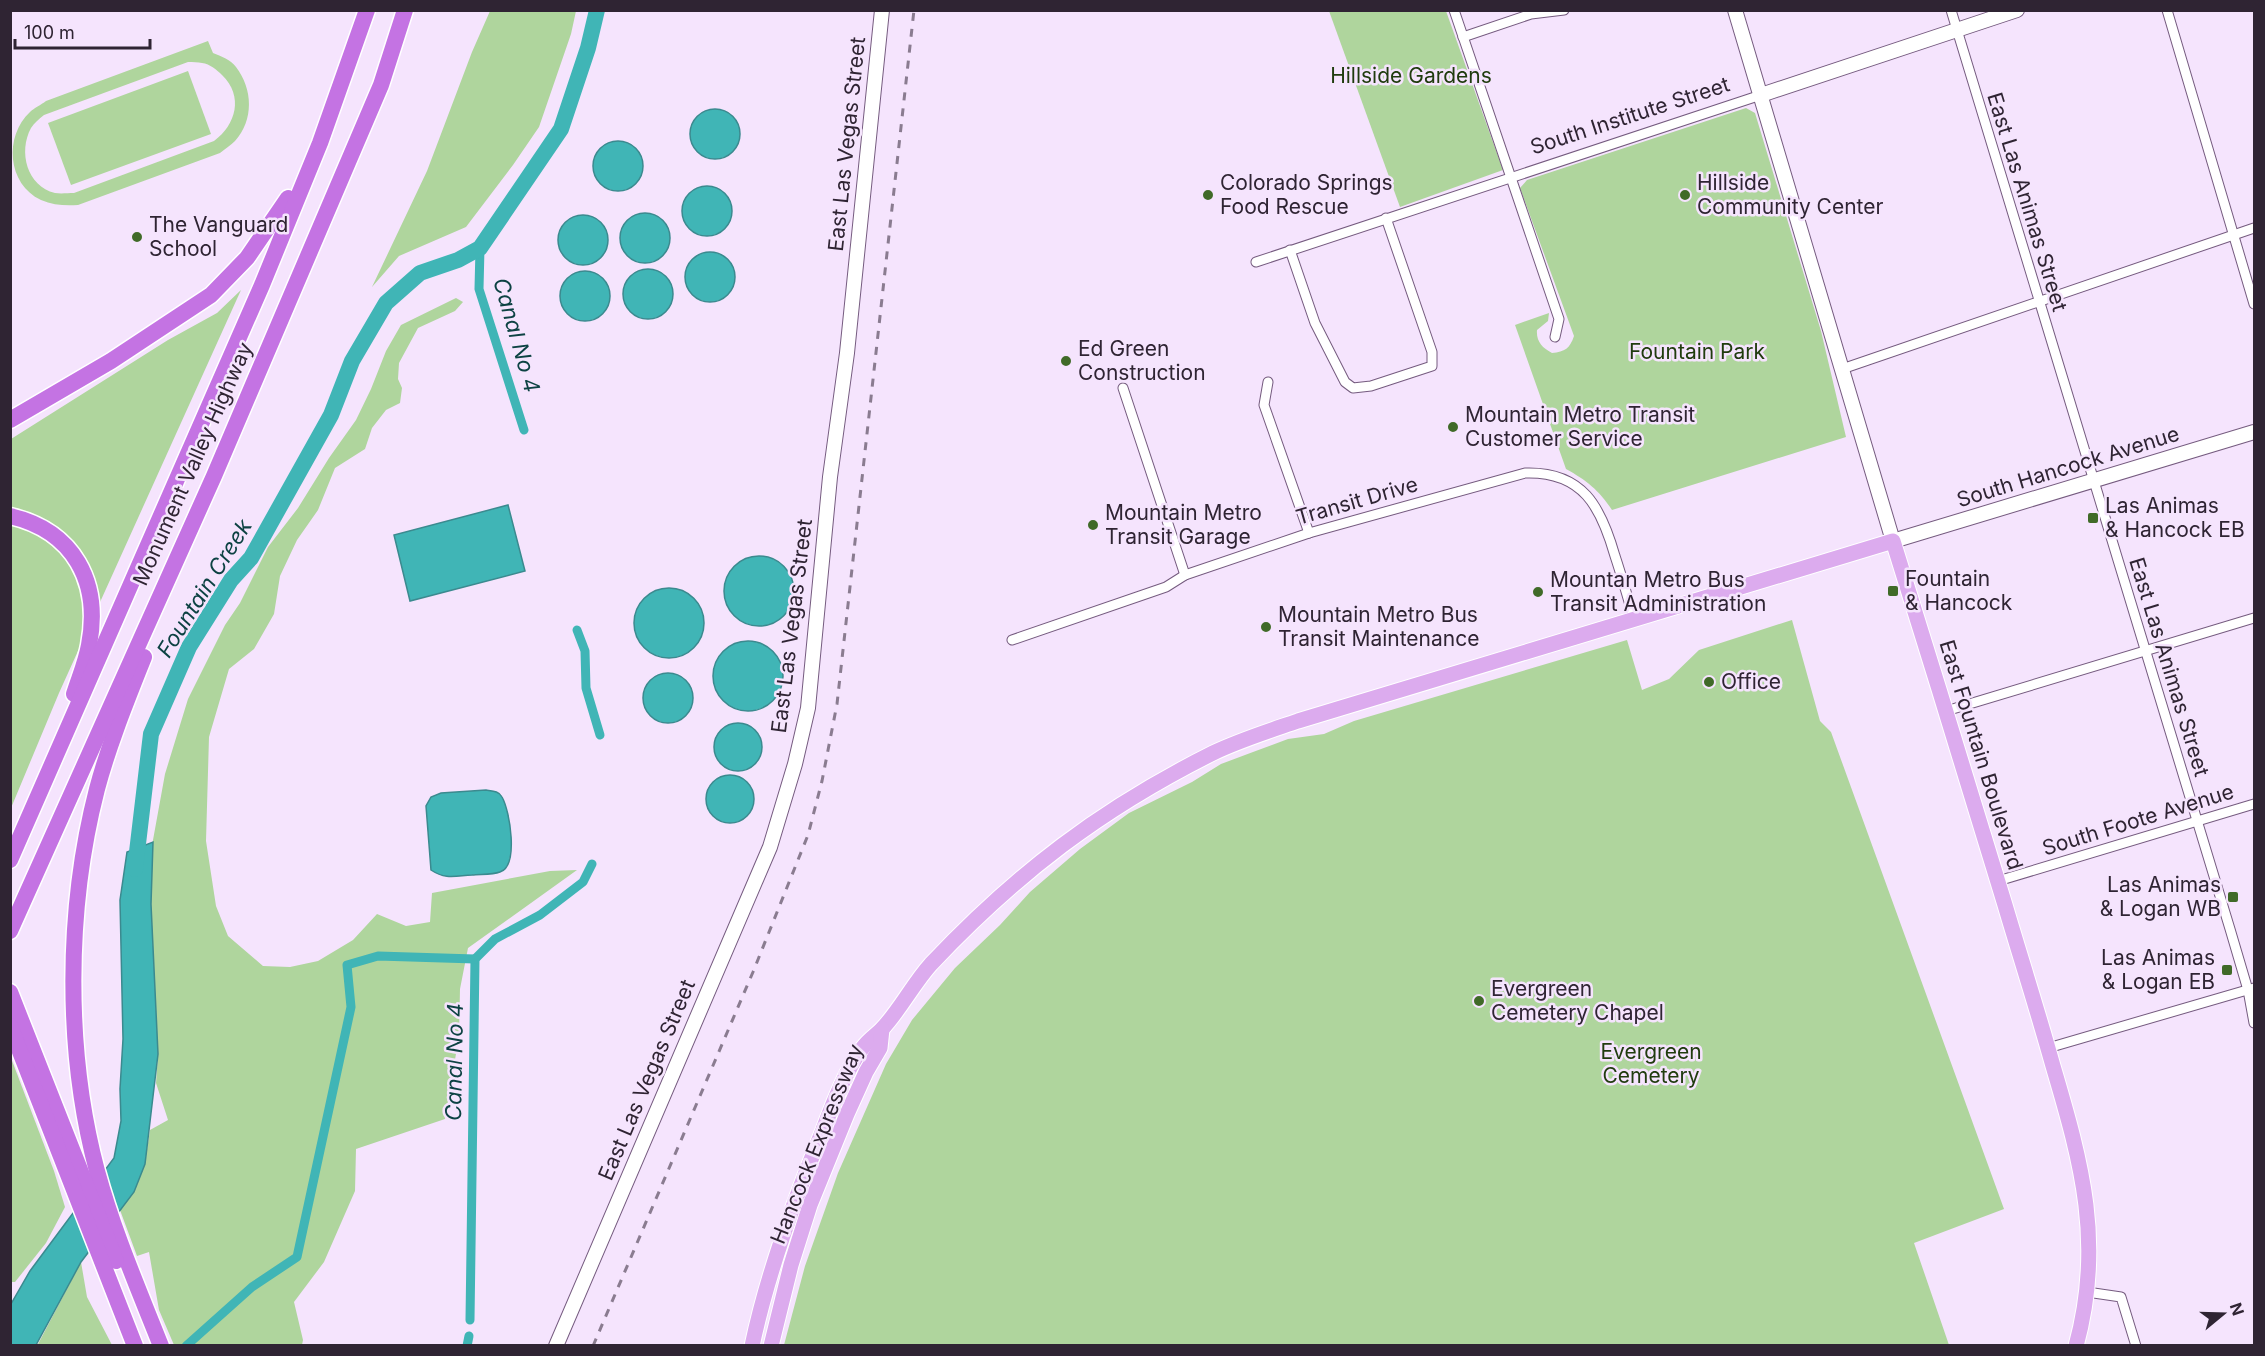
<svg xmlns="http://www.w3.org/2000/svg" width="2265" height="1356" viewBox="0 0 2265 1356" font-family="Inter,sans-serif">
  <style>
    .green { fill: #afd59d; fill-rule: evenodd }
    .water { fill: #40b5b6; stroke: #3b8a8f; stroke-width: 1.5 }
    .lines { fill: none; stroke-linecap: round; stroke-linejoin: round }
    .canal { stroke: #40b5b6; stroke-width: 9 }
    .river { stroke: #40b5b6; stroke-width: 16 }
    .street-casing { stroke: #755b7f; stroke-width: 11 }
    .secondary-casing { stroke: #755b7f; stroke-width: 16 }
    .primary-casing { stroke: #fff; stroke-width: 17 }
    .highway-casing { stroke: #fff; stroke-width: 19 }
    .street { stroke: #fff; stroke-width: 9 }
    .secondary { stroke: #fff; stroke-width: 14 }
    .primary { stroke: #dcabee; stroke-width: 15 }
    .highway { stroke: #c473e3; stroke-width: 16 }
    .rail { stroke: #8a7c90; stroke-width: 3; stroke-dasharray: 8 8; stroke-linecap: butt }
    .poi-dot { fill: #406a28; stroke: #f5e4fd; stroke-width: 2 }
    .labels { text-anchor: middle; stroke-width: 5; stroke-linejoin: round; paint-order: stroke }
    .park-label { font-size: 21px; fill: #203c0e; stroke: #f5e4fd }
    .street-label { font-size: 21px; fill: #2f2433; stroke: #f5e4fd }
    .poi-label { font-size: 21px; fill: #2f2433; stroke: #f5e4fd; text-anchor: start }
    .water-label { font-size: 22px; font-style: italic; fill: #0d4243; stroke: #f5e4fd }
  </style>
  <rect width="100%" height="100%" fill="#f5e4fd"/>
  <g class="green">
    <polygon points="490,11 576,11 571,34 539,127 513,165 466,227 399,256 372,287 427,171 472,52"/>
    <polygon points="1329,11 1446,11 1503,170 1400,207"/>
    <path d="M 208,41 L 213,53 C 221,56 231,60 236,67 C 253,89 254,120 235,141 C 231,145 225,149 220,153 L 78,205 C 65,206 53,205 41,200 C 7,184 4,136 30,112 C 34,108 41,105 46,101 ZM 188,62 C 193,62 198,62 202,63 C 210,64 217,70 222,75 C 244,96 236,125 214,141 L 74,193 C 68,193 61,194 55,193 C 27,186 18,152 31,128 C 34,123 39,119 44,115 Z"/>
    <polygon points="188,71 211,134 71,185 48,123"/>
    <path d="M 1746,108 L 1755,113 L 1821,331 L 1846,437 L 1612,510 C 1599,490 1586,480 1566,469 L 1515,325 L 1549,313 L 1548,321 L 1537,330 C 1536,341 1542,348 1552,353 C 1565,352 1570,348 1574,336 L 1520,188 L 1527,180 Z"/>
    <polygon points="241,290 59,693 11,808 11,439 168,340 217,313"/>
    <path d="M 456,298 L 463,302 L 455,311 L 418,328 L 399,363 L 398,379 L 402,388 L 400,403 L 386,410 L 372,428 L 365,449 L 335,468 L 318,510 L 297,540 L 280,576 L 274,614 L 254,649 L 229,669 L 209,737 L 206,841 L 216,906 L 228,936 L 263,966 L 290,967 L 318,961 L 353,940 L 377,914 L 406,926 L 430,922 L 432,893 L 550,871 L 577,870 L 468,948 L 460,989 L 459,1036 L 445,1119 L 356,1149 L 355,1191 L 324,1262 L 294,1302 L 303,1340 L 302,1345 L 174,1345 L 159,1310 L 149,1252 L 137,1256 L 120,1210 C 142,1181 145,1164 150,1130 L 168,1120 L 156,1083 L 158,1054 L 149,862 L 165,774 L 188,699 L 225,625 L 240,603 L 268,547 L 298,508 L 329,458 L 356,420 L 371,389 L 386,351 L 401,325 Z"/>
    <polygon points="1792,620 1820,721 1831,732 2004,1209 1914,1243 1949,1345 784,1345 805,1266 838,1173 886,1064 912,1020 955,968 1000,925 1030,892 1080,849 1129,813 1192,782 1221,764 1253,752 1288,739 1324,734 1354,721 1627,640 1642,690 1669,679 1699,650"/>
    <polygon points="11,1058 54,1171 65,1207 46,1243 15,1282 11,1282"/>
    <polygon points="81,1262 87,1297 112,1345 37,1346"/>
  </g>
  <g class="water">
    <circle cx="715" cy="134" r="25"/>
    <circle cx="618" cy="166" r="25"/>
    <circle cx="707" cy="211" r="25"/>
    <circle cx="645" cy="238" r="25"/>
    <circle cx="583" cy="240" r="25"/>
    <circle cx="710" cy="277" r="25"/>
    <circle cx="648" cy="294" r="25"/>
    <circle cx="585" cy="296" r="25"/>
    <polygon points="508,505 525,571 410,601 394,535"/>
    <circle cx="759" cy="591" r="35"/>
    <circle cx="669" cy="623" r="35"/>
    <circle cx="748" cy="676" r="35"/>
    <circle cx="668" cy="698" r="25"/>
    <circle cx="738" cy="747" r="24"/>
    <circle cx="730" cy="799" r="24"/>
    <path d="M 486,790 C 492,791 499,791 502,797 C 510,811 519,866 500,872 C 492,875 480,874 472,875 C 455,876 446,880 431,870 L 426,806 L 431,797 L 441,793 Z"/>
    <polygon points="153,842 151,904 158,1054 145,1164 134,1192 81,1262 36,1345 11,1346 11,1304 30,1271 114,1158 121,1121 120,1089 123,1039 120,900 127,852"/>
  </g>
  <g class="lines">
    <g class="canal">
      <polyline points="480,248 479,289 524,430"/>
      <polyline points="577,630 585,651 586,688 600,735"/>
      <polyline points="470,1320 475,959 495,939 540,915 583,882 592,864"/>
      <polyline points="186,1346 252,1287 297,1257 351,1007 347,965 378,956 475,959"/>
      <polyline points="467,1346 469,1336"/>
    </g>
    <polyline class="river" points="135,869 151,734 189,647 231,580 251,558 331,415 352,361 386,303 420,273 458,260 480,248 561,129 588,48 597,10"/>
    <defs>
      <g id="street">
        <polyline points="1454,10 1559,319 1555,337"/>
        <polyline points="1951,10 2230,929 2248,990 2254,1023"/>
        <polyline points="2167,10 2254,304"/>
        <polyline points="1463,37 1531,14 1564,10"/>
        <polyline points="1290,250 1315,323 1345,382 1353,388 1371,386 1432,366 1432,352 1386,218"/>
        <polyline points="1256,262 1761,95"/>
        <polyline points="1842,369 2254,228"/>
        <polyline points="1268,382 1264,405 1309,533"/>
        <polyline points="1123,388 1185,575"/>
        <path d="M 1012,640 L 1166,587 L 1185,575 L 1309,533 L 1525,473 C 1583,471 1601,507 1615,556 C 1622,577 1628,598 1634,619"/>
        <polyline points="1946,711 2254,618"/>
        <polyline points="1998,881 2254,804"/>
        <polyline points="2048,1048 2254,988"/>
        <polyline points="2087,1292 2121,1297 2136,1346"/>
      </g>
      <g id="secondary">
        <polyline points="1735,10 1893,541 2254,432"/>
        <polyline points="1761,95 2017,10"/>
        <polyline points="556,1346 770,847 795,764 808,708 830,477 847,353 882,10"/>
      </g>
      <g id="primary">
        <path d="M 752,1346 C 768,1271 794,1200 823,1130 C 832,1106 848,1064 865,1045 C 870,1039 876,1035 882,1029 C 900,1010 913,984 931,964 C 1017,873 1101,809 1213,753 C 1240,740 1269,731 1298,721 L 1893,541 C 1931,662 1968,784 2005,905 C 2021,959 2038,1012 2053,1066 C 2082,1164 2104,1244 2076,1346"/>
        <polyline points="771,1346 791,1265 810,1205 847,1114 866,1072 880,1048 882,1029"/>
      </g>
      <g id="highway">
        <polyline points="10,420 111,361 211,295 247,258 288,198"/>
        <path d="M 10,516 C 74,531 101,582 89,645 C 86,662 79,678 74,694"/>
        <path d="M 144,657 C 127,700 109,744 97,789 C 66,909 65,1051 97,1171 C 113,1230 138,1288 161,1346"/>
        <polyline points="10,860 262,285 320,143 367,10"/>
        <polyline points="10,931 214,476 381,85 405,10"/>
        <polyline points="10,992 116,1261"/>
        <polyline points="10,1026 135,1346"/>
      </g>
    </defs>
    <use href="#street" class="street-casing"/>
    <use href="#secondary" class="secondary-casing"/>
    <use href="#primary" class="primary-casing"/>
    <use href="#highway" class="highway-casing"/>
    <use href="#street" class="street"/>
    <use href="#secondary" class="secondary"/>
    <use href="#primary" class="primary"/>
    <use href="#highway" class="highway"/>
    <polyline class="rail" points="593,1346 753,972 808,835 822,781 837,704 914,10"/>
  </g>
  <g class="poi-dot">
    <circle cx="1208" cy="195" r="6"/>
    <circle cx="1685" cy="195" r="6"/>
    <circle cx="137" cy="237" r="6"/>
    <circle cx="1066" cy="361" r="6"/>
    <circle cx="1453" cy="427" r="6"/>
    <rect x="2087" y="512" width="12" height="12" rx="3"/>
    <circle cx="1093" cy="525" r="6"/>
    <rect x="1887" y="585" width="12" height="12" rx="3"/>
    <circle cx="1538" cy="592" r="6"/>
    <circle cx="1266" cy="627" r="6"/>
    <circle cx="1709" cy="682" r="6"/>
    <rect x="2227" y="891" width="12" height="12" rx="3"/>
    <rect x="2221" y="964" width="12" height="12" rx="3"/>
    <circle cx="1479" cy="1001" r="6"/>
  </g>
  <g class="labels">
    <g class="park-label">
      <text x="1411" y="83">Hillside Gardens</text>
      <text x="1697" y="359">Fountain Park</text>
      <text x="1651" y="1059">Evergreen<tspan x="1651" dy="24">Cemetery</tspan></text>
    </g>
    <g class="street-label">
      <text transform="translate(1630 116) rotate(-18)" y="7">South Institute Street</text>
      <text transform="translate(847 144) rotate(-84)" y="7">East Las Vegas Street</text>
      <text transform="translate(2027 202) rotate(73)" y="7">East Las Animas Street</text>
      <text transform="translate(193 464) rotate(-66)" y="7">Monument Valley Highway</text>
      <text transform="translate(2068 467) rotate(-17)" y="7">South Hancock Avenue</text>
      <text transform="translate(1357 501) rotate(-16)" y="7">Transit Drive</text>
      <text transform="translate(792 626) rotate(-83)" y="7">East Las Vegas Street</text>
      <text transform="translate(2169 667) rotate(73)" y="7">East Las Animas Street</text>
      <text transform="translate(1981 755) rotate(73)" y="7">East Fountain Boulevard</text>
      <text transform="translate(2138 820) rotate(-17)" y="7">South Foote Avenue</text>
      <text transform="translate(647 1080) rotate(-67)" y="7">East Las Vegas Street</text>
      <text transform="translate(817 1144) rotate(-68)" y="7">Hancock Expressway</text>
    </g>
    <g class="poi-label">
      <text x="1220" y="190">Colorado Springs<tspan x="1220" dy="24">Food Rescue</tspan></text>
      <text x="1697" y="190">Hillside<tspan x="1697" dy="24">Community Center</tspan></text>
      <text x="149" y="232">The Vanguard<tspan x="149" dy="24">School</tspan></text>
      <text x="1078" y="356">Ed Green<tspan x="1078" dy="24">Construction</tspan></text>
      <text x="1465" y="422">Mountain Metro Transit<tspan x="1465" dy="24">Customer Service</tspan></text>
      <text x="2105" y="513">Las Animas<tspan x="2105" dy="24">&amp; Hancock EB</tspan></text>
      <text x="1105" y="520">Mountain Metro<tspan x="1105" dy="24">Transit Garage</tspan></text>
      <text x="1905" y="586">Fountain<tspan x="1905" dy="24">&amp; Hancock</tspan></text>
      <text x="1550" y="587">Mountan Metro Bus<tspan x="1550" dy="24">Transit Administration</tspan></text>
      <text x="1278" y="622">Mountain Metro Bus<tspan x="1278" dy="24">Transit Maintenance</tspan></text>
      <text x="1721" y="689">Office</text>
      <text x="2221" y="892" text-anchor="end">Las Animas<tspan x="2221" dy="24">&amp; Logan WB</tspan></text>
      <text x="2215" y="965" text-anchor="end">Las Animas<tspan x="2215" dy="24">&amp; Logan EB</tspan></text>
      <text x="1491" y="996">Evergreen<tspan x="1491" dy="24">Cemetery Chapel</tspan></text>
    </g>
    <g class="water-label">
      <text transform="translate(517 335) rotate(74)" y="8">Canal No 4</text>
      <text transform="translate(204 588) rotate(-58)" y="8">Fountain Creek</text>
      <text transform="translate(454 1062) rotate(-89)" y="8">Canal No 4</text>
    </g>
  </g>
  <rect width="2265" height="1356" fill="none" stroke="#2f2433" stroke-width="24"/>
  <g transform="translate(2223 1314) rotate(71)" stroke="#f5e4fd" stroke-width="4.5" paint-order="stroke">
  <path d="M0-4.5L10 22L0 15L-10 22Z" fill="#2f2433"/>
  <text y="-9" font-size="16" font-weight="bold" text-anchor="middle" fill="#2f2433">N</text>
  </g>
  <path d="M15 39v9h135v-9" fill="none" stroke="#2f2433" stroke-width="3"/>
  <text x="24" y="39" font-size="18" fill="#2f2433" stroke="#f5e4fd" stroke-width="4.5" paint-order="stroke">100 m</text>
</svg>
